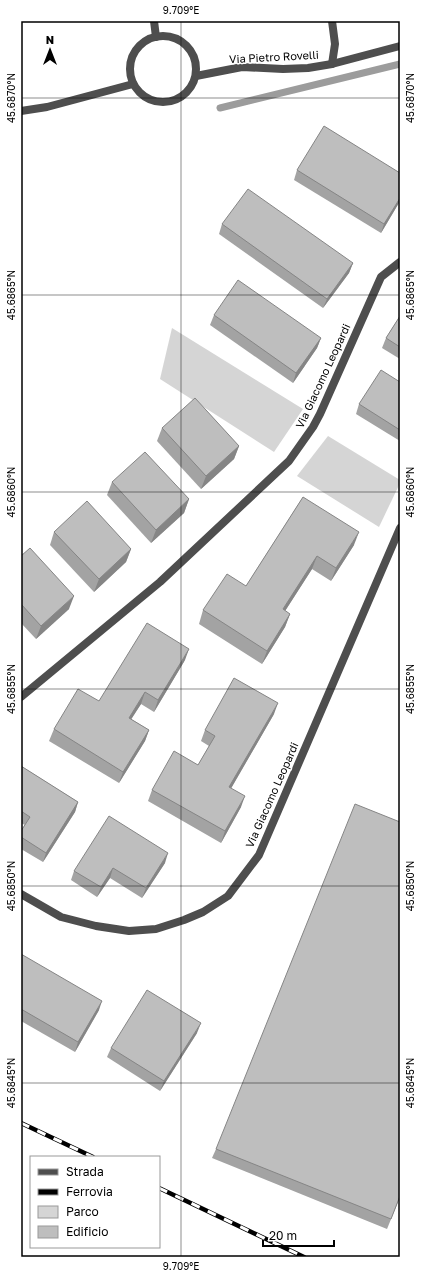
<svg xmlns="http://www.w3.org/2000/svg" width="421" height="1278" viewBox="0 0 421 1278" font-family="'Golos Text',sans-serif">
  <style>
    .green { fill: #d5d5d5 }
    .lines { fill: none; stroke-linecap: round; stroke-linejoin: round }
    .stream { stroke: #9c9c9c; stroke-width: 7 }
    .minor { stroke: #4e4e4e; stroke-width: 8 }
    .rail-casing { stroke: #000; stroke-width: 4.5 }
    .rail { stroke: #fff; stroke-width: 3; stroke-dasharray: 9; stroke-linecap: butt }
    .wall { fill: #a3a3a3 }
    .shaded-wall { fill: #858585 }
    .building { fill: #bebebe; stroke: #858585 }
    .ticks { fill: none; stroke: #000; stroke-width: 1; stroke-opacity: 0.45 }
    .labels { text-anchor: middle; stroke-width: 3; stroke-linejoin: round; paint-order: stroke }
    .street-label { font-size: 11px; fill: #000; stroke: #fff }
    .neatline { fill: none; stroke: #000; stroke-width: 1.5 }
    .ticks-label { font-size: 10px; text-anchor: middle; fill: #000 }
  </style>
  <rect width="100%" height="100%" fill="#fff"/>
  <g class="green">
    <polygon points="172,328 303,409 274,452 160,379"/>
    <polygon points="328,436 400,480 400,483 379,527 297,476"/>
  </g>
  <g class="lines">
    <polyline class="stream" points="220,108 400,64"/>
    <g class="minor">
      <polyline points="154,21 156,37"/>
      <circle cx="163" cy="69" r="33"/>
      <polyline points="332,64 335,44 332,21"/>
      <polyline points="196,76 242,67 283,69 308,68 332,64 400,46"/>
      <polyline points="21,111 47,107 133,84"/>
      <polyline points="21,697 160,582 289,461 313,427 320,414 381,277 400,262"/>
      <polyline points="21,894 61,917 96,926 129,931 156,929 184,920 203,912 228,896 259,855 400,528"/>
    </g>
    <defs>
      <g id="rail">
        <polyline points="21,1123 93,1157"/>
        <polyline points="159,1188 304,1257"/>
      </g>
    </defs>
    <use href="#rail" class="rail-casing"/>
    <use href="#rail" class="rail"/>
  </g>
  <g class="wall">
    <polygon points="297,170 400,201 381,233 294,180"/>
    <polygon points="222,224 353,263 349,273 323,308 219,234"/>
    <polygon points="214,315 321,338 317,348 293,383 210,325"/>
    <polygon points="400,316 400,359 382,348 386,338"/>
    <polygon points="400,382 400,441 356,414 359,404"/>
    <polygon points="162,428 239,446 234,459 201,489 157,441"/>
    <polygon points="112,482 189,499 184,513 151,543 107,495"/>
    <polygon points="303,497 354,545 331,581 312,569 285,611 290,614 285,627 262,664 199,624 203,610 246,586"/>
    <polygon points="54,532 131,549 126,562 94,592 50,545"/>
    <polygon points="21,556 69,609 36,639 21,623"/>
    <polygon points="185,660 154,712 141,704 131,719 149,730 145,741 119,783 49,741 54,729 99,701"/>
    <polygon points="274,714 231,788 241,807 221,843 148,801 152,790 198,765 209,746 201,741 205,730"/>
    <polygon points="21,766 78,802 75,812 43,862 21,849 21,831 25,825 21,823"/>
    <polygon points="400,822 400,1197 387,1229 212,1158 216,1149"/>
    <polygon points="165,863 142,898 110,878 97,897 71,880 74,871"/>
    <polygon points="21,954 99,1010 75,1052 21,1021"/>
    <polygon points="197,1033 160,1091 107,1057 111,1048"/>
  </g>
  <g class="shaded-wall">
    <polygon points="400,198 400,201 381,233 384,224"/>
    <polygon points="353,263 349,273 323,308 327,299"/>
    <polygon points="321,338 317,348 293,383 296,373"/>
    <polygon points="239,446 234,459 201,489 206,476"/>
    <polygon points="189,499 184,513 151,543 156,530"/>
    <polygon points="359,532 354,545 331,581 336,568"/>
    <polygon points="131,549 126,562 94,592 99,579"/>
    <polygon points="317,556 312,569 278,622 283,609"/>
    <polygon points="74,596 69,609 36,639 41,626"/>
    <polygon points="290,614 285,627 262,664 267,651"/>
    <polygon points="189,649 185,660 154,712 158,700"/>
    <polygon points="145,692 141,704 125,729 129,718"/>
    <polygon points="278,703 274,714 225,799 229,787"/>
    <polygon points="149,730 145,741 119,783 123,772"/>
    <polygon points="245,796 241,807 221,843 225,831"/>
    <polygon points="78,802 75,812 43,862 46,853"/>
    <polygon points="168,853 165,863 142,898 146,888"/>
    <polygon points="113,868 110,878 97,897 101,887"/>
    <polygon points="102,1001 99,1010 75,1052 78,1042"/>
    <polygon points="201,1023 197,1033 160,1091 164,1081"/>
  </g>
  <g class="building">
    <polygon points="324,126 400,173 400,198 384,224 297,170"/>
    <polygon points="248,189 353,263 327,299 222,224"/>
    <polygon points="238,280 321,338 296,373 214,315"/>
    <polygon points="400,316 400,347 386,338"/>
    <polygon points="381,370 400,382 400,430 359,404"/>
    <polygon points="195,398 239,446 206,476 162,428"/>
    <polygon points="145,452 189,499 156,530 112,482"/>
    <polygon points="303,497 359,532 336,568 317,556 283,609 290,614 267,651 203,610 227,574 246,586"/>
    <polygon points="87,501 131,549 99,579 54,532"/>
    <polygon points="30,548 74,596 41,626 21,604 21,556"/>
    <polygon points="147,623 189,649 158,700 145,692 129,718 149,730 123,772 54,729 78,689 99,701"/>
    <polygon points="234,678 278,703 229,787 245,796 225,831 152,790 174,751 198,765 215,736 205,730"/>
    <polygon points="21,766 78,802 46,853 21,837 21,831 30,817 21,811"/>
    <polygon points="355,804 400,822 400,1196 391,1219 216,1149"/>
    <polygon points="109,816 168,853 146,888 113,868 101,887 74,871"/>
    <polygon points="21,954 102,1001 78,1042 21,1009"/>
    <polygon points="147,990 201,1023 164,1081 111,1048"/>
  </g>
  <path class="ticks" d="M 181,21 L 181,1257M 21,98 L 400,98M 21,295 L 400,295M 21,492 L 400,492M 21,689 L 400,689M 21,886 L 400,886M 21,1083 L 400,1083"/>
  <g class="labels">
    <g class="street-label">
      <text transform="translate(274 57) rotate(-3)" y="4">Via Pietro Rovelli</text>
      <text transform="translate(323 376) rotate(-65)" y="4">Via Giacomo Leopardi</text>
      <text transform="translate(272 795) rotate(-66)" y="4">Via Giacomo Leopardi</text>
    </g>
  </g>
  <rect width="421" height="1278" fill="none" stroke="#ffffff" stroke-width="44"/>
  <rect x="30" y="1156" width="130" height="92" fill="#ffffff" stroke="#999999"/>
  <rect x="38" y="1169" width="20" height="6" fill="#4e4e4e" stroke="#999999"/>
  <text x="66" y="1176" font-size="12" fill="#000000">Strada</text>
  <rect x="38" y="1189" width="20" height="6" fill="#000000" stroke="#999999"/>
  <text x="66" y="1196" font-size="12" fill="#000000">Ferrovia</text>
  <rect x="38" y="1206" width="20" height="12" fill="#d5d5d5" stroke="#999999"/>
  <text x="66" y="1216" font-size="12" fill="#000000">Parco</text>
  <rect x="38" y="1226" width="20" height="12" fill="#bebebe" stroke="#999999"/>
  <text x="66" y="1236" font-size="12" fill="#000000">Edificio</text>
  <g transform="translate(50 50)" stroke="#ffffff" stroke-width="3" paint-order="stroke">
  <path d="M0-3L7 15L0 10L-7 15Z" fill="#000000"/>
  <text y="-6" font-size="11" font-weight="bold" text-anchor="middle" fill="#000000">N</text>
  </g>
  <path d="M263 1240v6h71v-6" fill="none" stroke="#000000" stroke-width="2"/>
  <text x="269" y="1240" font-size="12" fill="#000000" stroke="#ffffff" stroke-width="3" paint-order="stroke">20 m</text>
  <rect x="22" y="22" width="377" height="1234" class="neatline"/>
  <g class="ticks-label">
    <text x="181" y="14">9.709°E</text>
    <text transform="translate(11 98) rotate(-90)" y="4">45.6870°N</text>
    <text transform="translate(410 98) rotate(-90)" y="4">45.6870°N</text>
    <text transform="translate(11 295) rotate(-90)" y="4">45.6865°N</text>
    <text transform="translate(410 295) rotate(-90)" y="4">45.6865°N</text>
    <text transform="translate(11 492) rotate(-90)" y="4">45.6860°N</text>
    <text transform="translate(410 492) rotate(-90)" y="4">45.6860°N</text>
    <text transform="translate(11 689) rotate(-90)" y="4">45.6855°N</text>
    <text transform="translate(410 689) rotate(-90)" y="4">45.6855°N</text>
    <text transform="translate(11 886) rotate(-90)" y="4">45.6850°N</text>
    <text transform="translate(410 886) rotate(-90)" y="4">45.6850°N</text>
    <text transform="translate(11 1083) rotate(-90)" y="4">45.6845°N</text>
    <text transform="translate(410 1083) rotate(-90)" y="4">45.6845°N</text>
    <text x="181" y="1270">9.709°E</text>
  </g>
</svg>
